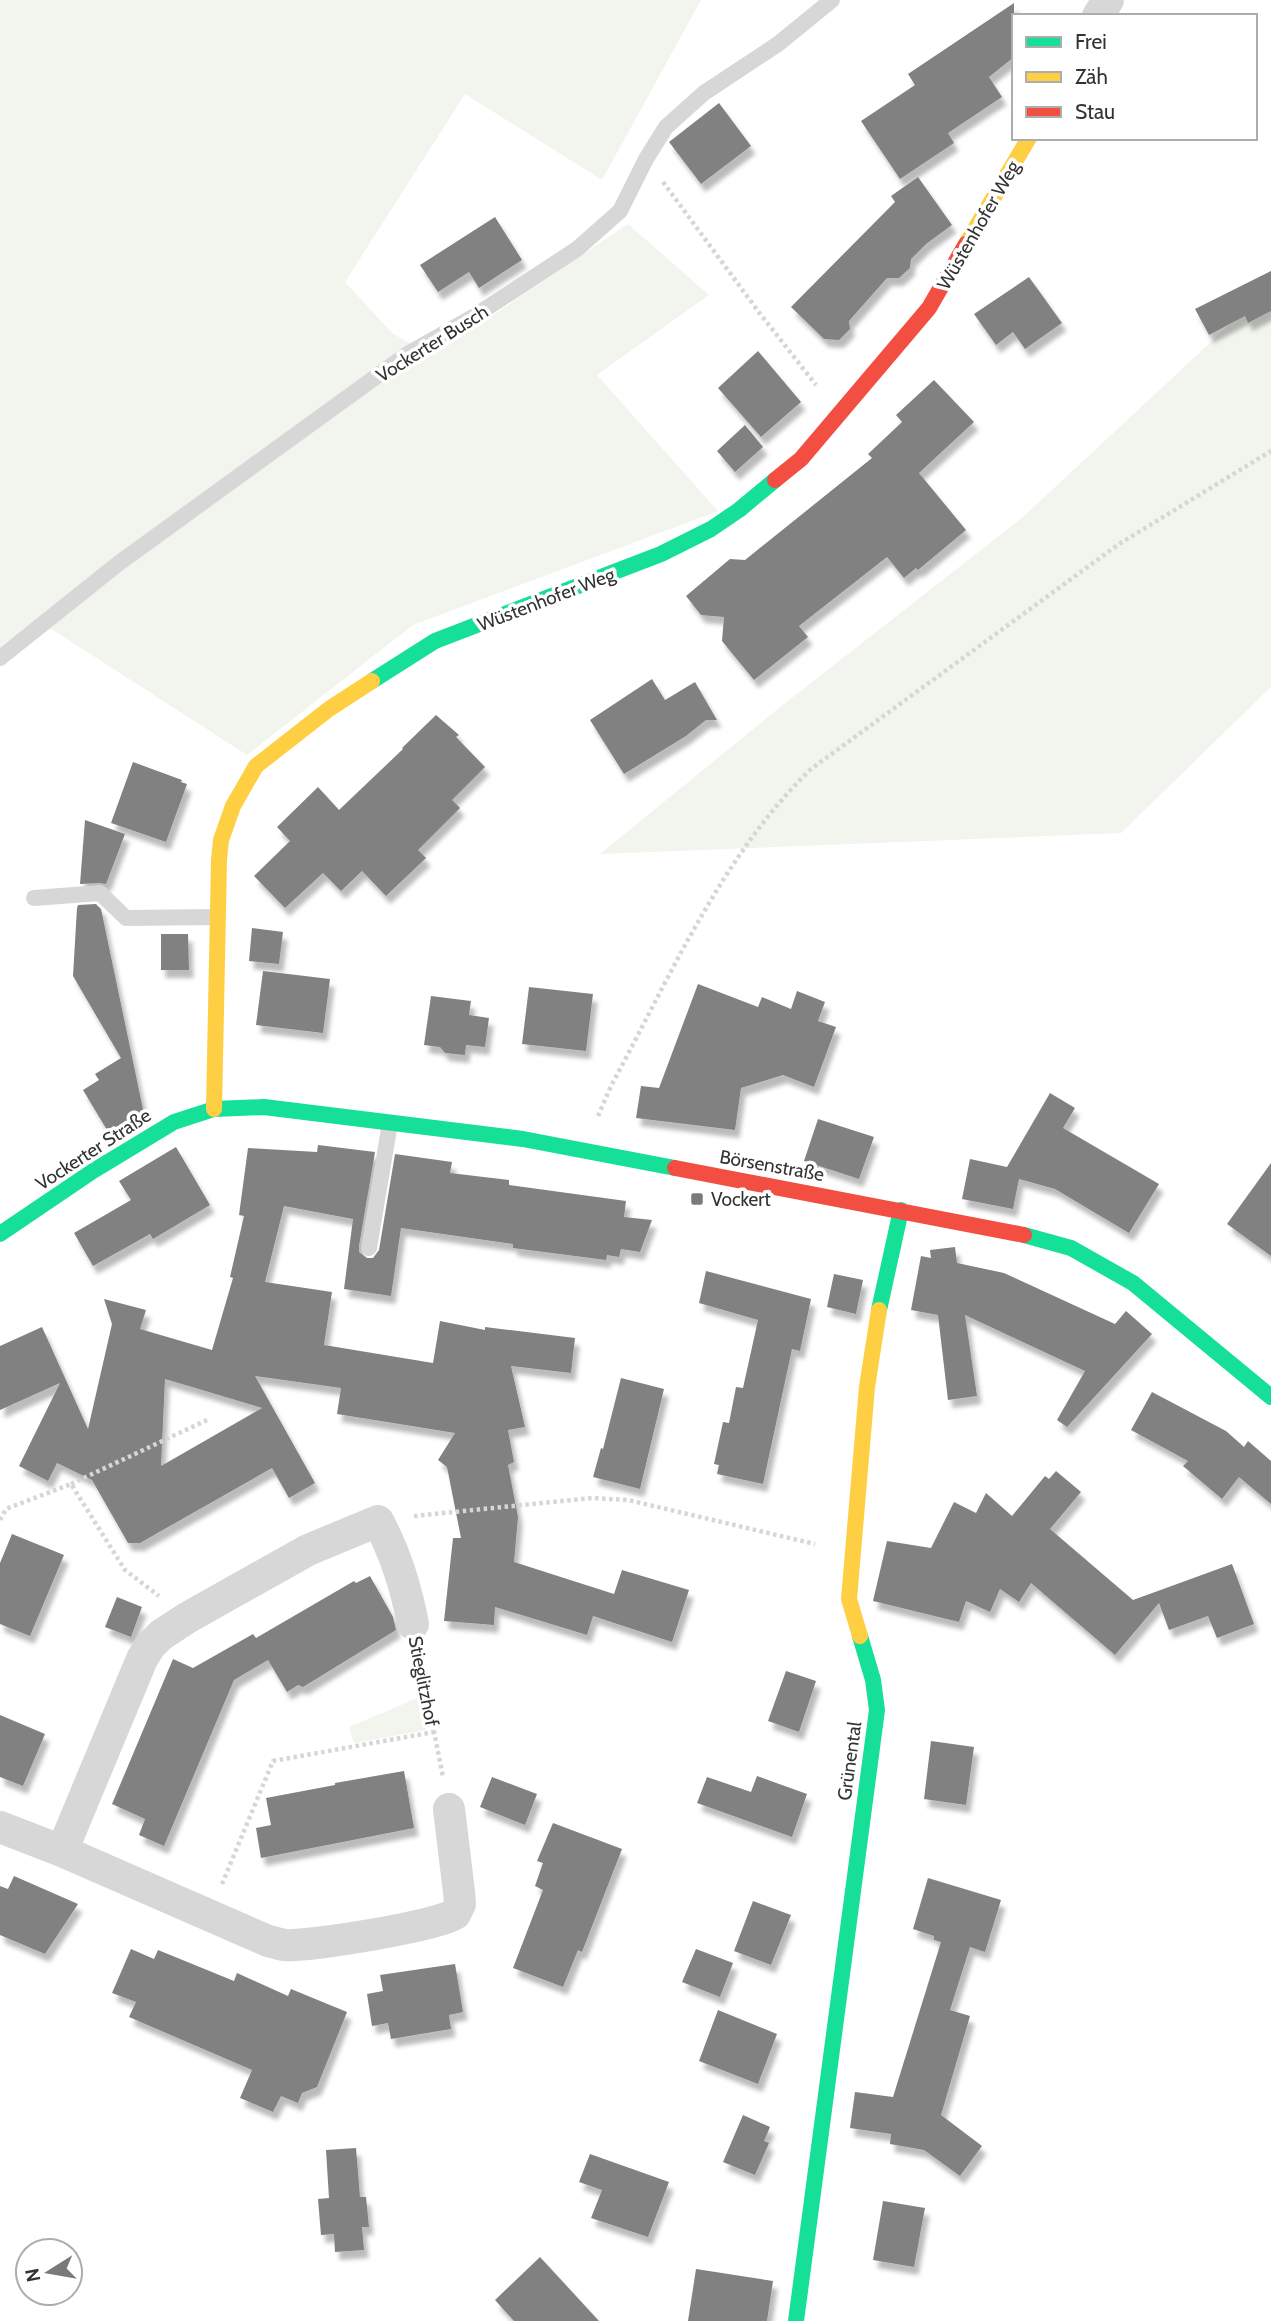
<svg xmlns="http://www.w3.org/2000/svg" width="1271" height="2321" viewBox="0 0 1271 2321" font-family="Cabin,sans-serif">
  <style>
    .green { fill: #f1f5ed }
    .building { fill: #818181; fill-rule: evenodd; filter: url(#shadow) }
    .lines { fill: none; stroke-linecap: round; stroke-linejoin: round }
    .path { stroke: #d6d6d6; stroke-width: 4.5; stroke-dasharray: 3.5 3.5; stroke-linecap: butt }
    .lane { stroke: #d7d7d7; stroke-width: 16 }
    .street { stroke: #d7d7d7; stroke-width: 32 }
    .fast { stroke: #16e098; stroke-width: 16 }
    .slow { stroke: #ffcf43; stroke-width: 16 }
    .jam { stroke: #f24e42; stroke-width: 16 }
    .poi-dot { fill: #7a7a7a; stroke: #fff; stroke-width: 2.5 }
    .labels { text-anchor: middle; stroke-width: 7; stroke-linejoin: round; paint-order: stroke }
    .street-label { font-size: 19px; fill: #333; stroke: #fff }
    .poi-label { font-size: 19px; fill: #333; stroke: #fff; text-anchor: start }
  </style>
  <defs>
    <filter id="shadow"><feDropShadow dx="4.5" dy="8" stdDeviation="2" flood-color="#0004"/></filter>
  </defs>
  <rect width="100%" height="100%" fill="#fff"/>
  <g class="green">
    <polygon points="0,0 701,0 602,180 465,94 345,282 393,334 434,355 628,224 709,295 597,375 718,511 413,625 247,755 53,630 28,625 0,647"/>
    <polygon points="1271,286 1271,687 1121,833 600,854 779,708 1023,517"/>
    <polygon points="420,1697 426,1730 354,1743 349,1727"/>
  </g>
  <g class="building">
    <polygon points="1014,3 1014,57 989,77 1002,97 948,133 954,143 900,179 861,121 915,85 908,74"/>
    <polygon points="719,103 751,146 701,184 669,142"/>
    <polygon points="918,177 952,225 926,244 911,259 910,268 899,278 887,278 849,321 850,329 839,340 824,339 791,307 895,202 891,196"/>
    <polygon points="495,217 522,260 479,288 469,272 438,292 420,265"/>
    <polygon points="1271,271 1271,311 1248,323 1245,316 1209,335 1195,309"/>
    <polygon points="1029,277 1062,323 1025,349 1013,332 996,345 974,314"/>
    <polygon points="758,351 801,402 761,437 718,388"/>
    <polygon points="934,380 974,422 919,473 966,530 918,570 916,568 904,578 887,557 799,626 808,637 754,680 722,641 724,617 701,615 686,596 730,559 745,560 872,458 868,454 902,422 896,415"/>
    <polygon points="745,425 763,447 735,472 717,451"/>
    <polygon points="652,679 665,700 695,682 717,720 706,720 686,736 624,774 590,720"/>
    <polygon points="436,715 459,735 456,737 485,767 452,800 460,808 418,850 426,858 386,896 362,871 341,891 323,873 285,908 254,876 290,841 277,827 318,787 339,810 403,749 402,748"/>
    <polygon points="133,762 182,780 181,782 187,784 166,842 111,823"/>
    <polygon points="85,820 125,834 106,884 99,883 80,884"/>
    <polygon points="96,904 101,909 144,1114 110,1135 83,1090 99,1080 95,1074 121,1058 73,976 77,908 78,905"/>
    <polygon points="252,928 283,932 279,964 249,961"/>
    <polygon points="161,934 188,934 189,970 161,970"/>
    <polygon points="263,971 330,979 323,1033 256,1025"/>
    <polygon points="698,984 758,1007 762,997 791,1009 797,991 825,1002 818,1021 836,1027 814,1087 783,1075 741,1088 735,1130 636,1118 641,1086 659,1088"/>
    <polygon points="529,987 593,994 586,1051 522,1044"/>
    <polygon points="431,996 471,1001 469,1015 489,1018 485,1047 466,1045 465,1055 445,1053 440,1047 424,1045"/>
    <polygon points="1050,1093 1075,1108 1063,1128 1159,1184 1129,1233 1055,1189 1019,1179 1013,1209 962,1199 970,1159 1007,1167"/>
    <polygon points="818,1119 874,1137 859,1179 804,1161"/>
    <path d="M 318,1145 L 375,1152 L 359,1246 L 359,1252 L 367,1258 L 373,1258 L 379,1250 L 395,1154 L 452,1162 L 450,1173 L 509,1180 L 509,1185 L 626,1201 L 624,1217 L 652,1220 L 640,1252 L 621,1249 L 619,1257 L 607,1255 L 606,1260 L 513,1248 L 513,1244 L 401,1228 L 391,1296 L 344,1289 L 353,1219 L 284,1206 L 265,1282 L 332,1292 L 324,1345 L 433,1363 L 440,1321 L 485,1330 L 485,1327 L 575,1338 L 571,1373 L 511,1366 L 525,1427 L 508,1430 L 514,1462 L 508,1465 L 518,1517 L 514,1562 L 614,1594 L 622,1570 L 689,1590 L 672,1642 L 593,1616 L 587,1635 L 495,1607 L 494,1625 L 444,1621 L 453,1538 L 461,1538 L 447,1467 L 438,1460 L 455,1433 L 337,1414 L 341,1388 L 255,1376 L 315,1483 L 289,1498 L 272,1468 L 140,1543 L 128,1543 L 92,1480 L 57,1463 L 48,1481 L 19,1466 L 60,1383 L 0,1410 L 0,1346 L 42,1327 L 88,1429 L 112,1324 L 104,1299 L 146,1310 L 140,1329 L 212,1350 L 233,1278 L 230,1277 L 244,1216 L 239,1215 L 248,1148 L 317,1152 ZM 165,1379 L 262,1408 L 161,1466 Z"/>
    <polygon points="176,1147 210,1205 153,1239 150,1234 93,1266 74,1233 131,1200 119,1181"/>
    <polygon points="1271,1163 1271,1256 1227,1224"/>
    <polygon points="955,1247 957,1263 1004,1273 1115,1324 1126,1311 1152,1334 1067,1427 1057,1420 1085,1371 965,1315 977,1396 948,1400 938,1315 911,1310 921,1256 931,1258 930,1250"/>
    <polygon points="706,1271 811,1299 800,1351 792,1349 763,1484 717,1474 719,1465 714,1464 723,1422 729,1423 736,1387 743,1388 758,1320 699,1303"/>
    <polygon points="834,1274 863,1280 856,1314 827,1307"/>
    <polygon points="621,1378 664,1389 640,1489 593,1477 601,1448 603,1449"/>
    <polygon points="1152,1392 1226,1431 1244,1447 1248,1441 1271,1461 1271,1504 1239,1477 1222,1499 1183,1466 1188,1461 1131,1430"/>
    <polygon points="1056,1471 1081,1492 1050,1529 1133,1600 1232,1564 1254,1624 1217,1638 1208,1616 1169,1630 1159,1603 1115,1655 1031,1583 1019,1602 1000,1589 990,1612 966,1601 959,1622 873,1601 887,1541 931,1548 954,1502 976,1513 986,1493 1012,1516 1045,1476 1049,1479"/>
    <polygon points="12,1534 64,1555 30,1636 0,1624 0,1563"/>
    <polygon points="370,1576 393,1617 396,1630 303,1687 298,1685 287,1692 268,1660 234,1680 164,1846 139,1835 145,1819 112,1804 173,1659 193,1668 253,1634 256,1638 354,1581 356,1583"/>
    <polygon points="117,1597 142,1607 131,1637 105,1627"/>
    <polygon points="786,1671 816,1681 799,1732 768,1721"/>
    <polygon points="0,1715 45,1734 23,1786 0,1777"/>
    <polygon points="931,1741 974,1747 966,1805 924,1799"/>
    <polygon points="404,1771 414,1828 261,1858 256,1828 271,1825 266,1798 335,1785 335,1783"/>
    <polygon points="757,1776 807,1794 792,1837 697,1803 707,1777 751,1792"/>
    <polygon points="492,1777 537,1794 525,1825 480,1807"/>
    <polygon points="553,1823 622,1849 582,1952 578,1950 563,1987 513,1968 543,1890 535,1886 543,1863 537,1861"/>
    <polygon points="14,1876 78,1904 45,1954 0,1935 0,1886 8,1889"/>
    <polygon points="928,1878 1001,1900 985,1952 970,1947 950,2010 970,2016 941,2115 982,2146 960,2176 924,2150 890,2144 891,2134 850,2128 855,2092 893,2097 941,1942 934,1940 934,1936 913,1929"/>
    <polygon points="753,1901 791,1915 771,1965 734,1951"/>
    <polygon points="131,1949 154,1959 158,1950 234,1981 237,1973 288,1996 291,1989 347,2012 317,2087 302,2093 298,2103 281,2096 273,2112 240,2098 252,2070 129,2017 136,2002 112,1993"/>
    <polygon points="696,1949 733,1963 720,1997 682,1982"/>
    <polygon points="455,1964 463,2012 449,2015 451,2029 391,2039 388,2023 372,2026 367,1994 383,1991 380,1975"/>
    <polygon points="718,2010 777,2034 758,2084 699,2061"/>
    <polygon points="743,2115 770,2127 764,2141 769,2143 755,2175 723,2162"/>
    <polygon points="356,2148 360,2197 366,2197 369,2227 362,2227 364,2250 335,2252 334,2234 321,2235 318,2199 329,2198 326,2150"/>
    <polygon points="590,2154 669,2182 648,2237 591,2218 602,2190 579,2182"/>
    <polygon points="883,2201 925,2208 914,2267 873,2260"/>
    <polygon points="540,2257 599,2321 514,2321 495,2300"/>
    <polygon points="696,2269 773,2281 767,2321 688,2321"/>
  </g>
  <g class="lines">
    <g class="path">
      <polyline points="663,182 761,315 816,385"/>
      <path d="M 598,1116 L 611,1086 C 669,979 722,855 811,769 L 1119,544 L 1271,451"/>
      <polyline points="71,1484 207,1420"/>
      <polyline points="414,1516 592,1498 628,1500 815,1544"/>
      <polyline points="0,1520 6,1509 71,1484 125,1570 159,1596"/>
      <polyline points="419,1655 443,1777"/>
      <polyline points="222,1884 273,1761 434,1732"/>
    </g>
    <g class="lane">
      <polyline points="0,658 119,563 406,355 473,317 577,249 620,211 646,159 666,127 704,93 778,44 832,0"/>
      <polyline points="34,898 100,893 126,918 217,917"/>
      <polyline points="369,1248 390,1123"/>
    </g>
    <g class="street">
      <polyline points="1098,16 1108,0"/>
      <path d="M 0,1827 L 62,1851 L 268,1941 C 273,1942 279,1944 284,1945 C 308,1947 437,1926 455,1914 L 460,1904 L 459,1892 L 449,1809"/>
      <path d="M 62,1851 L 142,1659 L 150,1646 L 161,1635 L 187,1618 L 308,1550 L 378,1521 C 396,1554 406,1587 413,1624"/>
    </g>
    <g class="fast">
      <polyline points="372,681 435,641 661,554 711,529 739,510 775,480"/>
      <polyline points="0,1234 93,1171 174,1122 214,1109 264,1107 523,1139 675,1168"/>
      <polyline points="1024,1235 1071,1248 1133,1283 1271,1397"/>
      <polyline points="879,1310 901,1210"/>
      <polyline points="796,2321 877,1710 873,1680 860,1636"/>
    </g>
    <g class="slow">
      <polyline points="966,244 1029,138"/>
      <polyline points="214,1109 219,860 221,840 233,806 256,766 329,709 372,681"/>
      <polyline points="860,1636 849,1599 867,1387 879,1310"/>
    </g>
    <g class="jam">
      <polyline points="775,480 801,459 929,308 966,244"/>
      <polyline points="675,1168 1024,1235"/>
    </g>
  </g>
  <rect class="poi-dot" x="690" y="1192" width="14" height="14" rx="3.5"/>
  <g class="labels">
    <g class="street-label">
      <text transform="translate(978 225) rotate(-60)" y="7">Wüstenhofer Weg</text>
      <text transform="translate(432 343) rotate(-32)" y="7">Vockerter Busch</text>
      <text transform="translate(546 599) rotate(-21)" y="7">Wüstenhofer Weg</text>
      <text transform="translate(93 1149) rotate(-33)" y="7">Vockerter Straße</text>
      <text transform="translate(772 1165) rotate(10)" y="7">Börsenstraße</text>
      <text transform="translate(424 1681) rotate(79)" y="7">Stieglitzhof</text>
      <text transform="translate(849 1761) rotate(-82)" y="7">Grünental</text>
    </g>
    <g class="poi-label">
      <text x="711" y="1206">Vockert</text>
    </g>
  </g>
  <rect x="1012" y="14" width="245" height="126" fill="#ffffff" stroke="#adadad" stroke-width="2"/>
  <rect x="1026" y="37" width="35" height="10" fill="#16e098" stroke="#adadad" stroke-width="2"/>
  <text x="1075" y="49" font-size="21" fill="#333333">Frei</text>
  <rect x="1026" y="72" width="35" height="10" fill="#ffcf43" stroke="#adadad" stroke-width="2"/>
  <text x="1075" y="84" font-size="21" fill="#333333">Zäh</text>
  <rect x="1026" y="107" width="35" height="10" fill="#f24e42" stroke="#adadad" stroke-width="2"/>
  <text x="1075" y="119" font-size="21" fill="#333333">Stau</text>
  <g transform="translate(49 2272) rotate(259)"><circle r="33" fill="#ffffff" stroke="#adadad" stroke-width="2"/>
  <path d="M0-5L12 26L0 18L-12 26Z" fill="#7a7a7a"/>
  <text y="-10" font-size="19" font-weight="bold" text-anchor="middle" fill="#333333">N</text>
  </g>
</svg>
